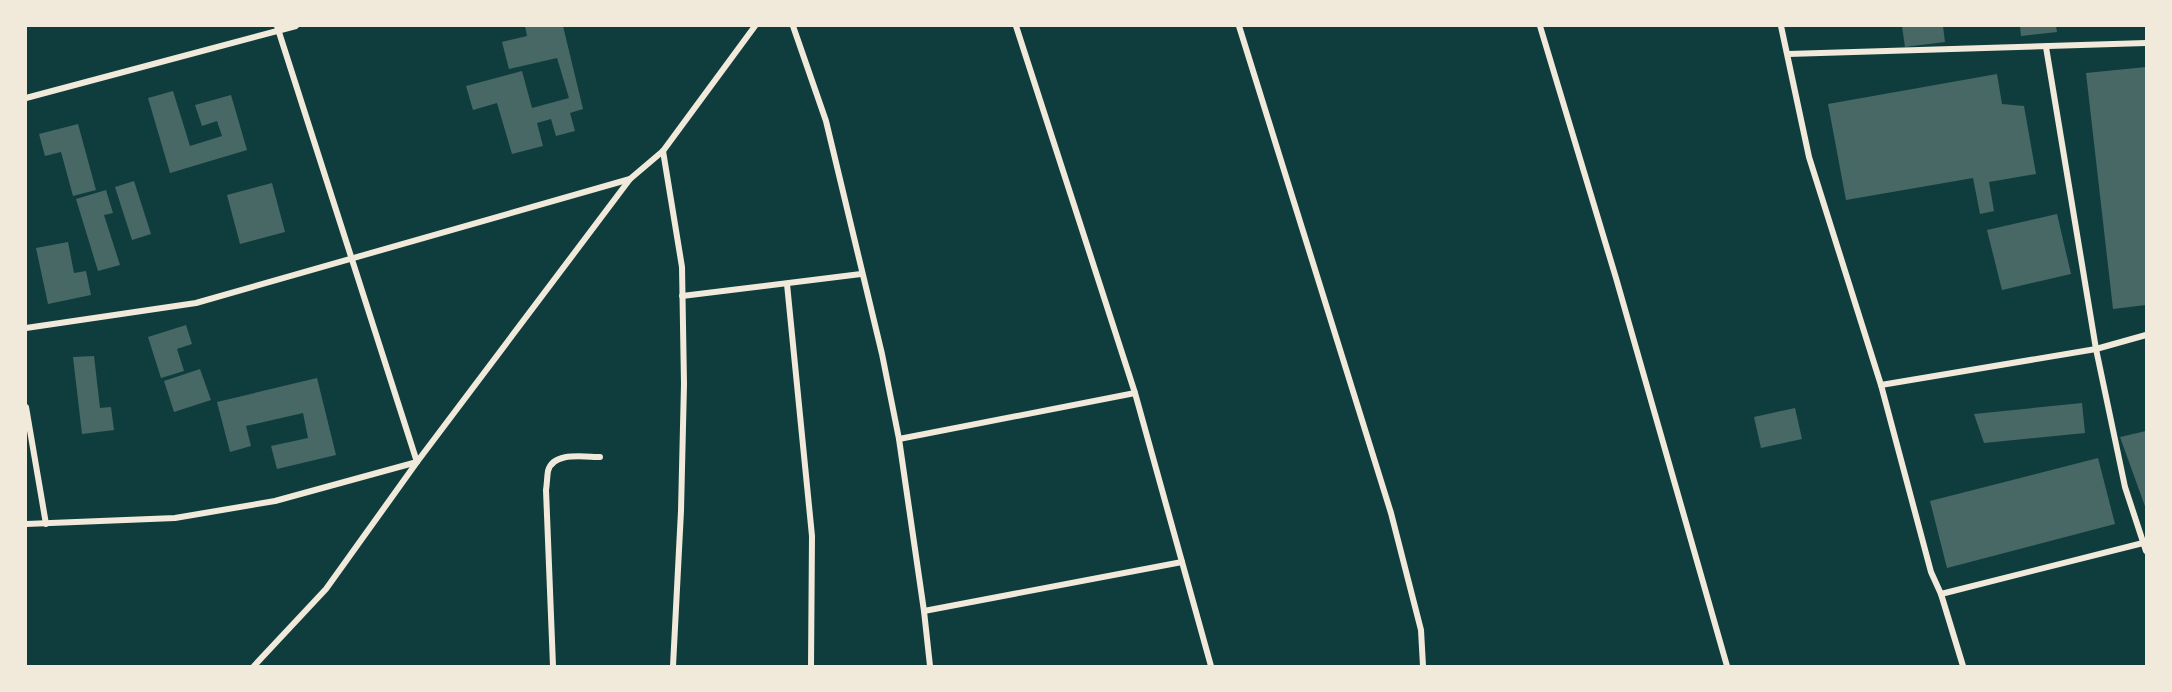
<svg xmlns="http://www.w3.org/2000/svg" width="2172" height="692" viewBox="0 0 2172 692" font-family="'Fira Sans Condensed',sans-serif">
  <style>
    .building { fill: #486865 }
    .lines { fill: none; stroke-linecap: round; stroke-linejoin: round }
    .minor { stroke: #f1e9da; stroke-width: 6 }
  </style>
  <rect width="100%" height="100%" fill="#0f3d3e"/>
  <g class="building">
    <polygon points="525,26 563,26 583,109 570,113 575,131 556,136 551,119 537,123 543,146 512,154 497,103 473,110 466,86 522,71 532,108 569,98 557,58 509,69 502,42 527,36"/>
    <polygon points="1902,26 1943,26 1945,42 1905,47"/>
    <polygon points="2020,26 2056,26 2057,32 2021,36"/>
    <polygon points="2146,67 2146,305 2113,309 2086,73"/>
    <polygon points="1997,74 2002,104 2024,106 2036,174 1989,182 1994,211 1980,214 1973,178 1846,200 1828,104"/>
    <polygon points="173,91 190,146 222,136 217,121 202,126 195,105 231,95 247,150 170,173 148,98"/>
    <polygon points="78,124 96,190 73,196 61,152 45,156 39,134"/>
    <polygon points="134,181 151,234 132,240 115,187"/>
    <polygon points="272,183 285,232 240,244 227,195"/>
    <polygon points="106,190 113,213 104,215 120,265 98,271 76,199"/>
    <polygon points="2057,214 2071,274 2002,290 1987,230"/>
    <polygon points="68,242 74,273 86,271 91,295 48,304 36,248"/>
    <polygon points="186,325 192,344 177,349 184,371 161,378 148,337"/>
    <polygon points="94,356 100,408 111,407 114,430 82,434 73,357"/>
    <polygon points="200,369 211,400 174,412 164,381"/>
    <polygon points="317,378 336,455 277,469 271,446 308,438 303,413 246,426 251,446 230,452 217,402"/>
    <polygon points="2082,403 2085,433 1984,443 1974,414"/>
    <polygon points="1795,408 1802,439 1761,448 1754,417"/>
    <polygon points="2146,431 2146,509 2120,437"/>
    <polygon points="2098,458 2115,524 1947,568 1930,501"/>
  </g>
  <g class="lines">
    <g class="minor">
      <polyline points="793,26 826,121 882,354 899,439 924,611 930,666"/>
      <polyline points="1016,26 1135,393 1211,666"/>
      <polyline points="1239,26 1391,513 1421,630 1423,666"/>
      <polyline points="1540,26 1616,278 1727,666"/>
      <polyline points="1781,26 1809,157 1881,385 1931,572 1941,594 1963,666"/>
      <polyline points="2046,47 2096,349 2125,487 2146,551"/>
      <polyline points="1788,54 2146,43"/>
      <polyline points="26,98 296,26"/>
      <polyline points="663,151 682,267 684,384 681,511 673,666"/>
      <polyline points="787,284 812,536 811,666"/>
      <polyline points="682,296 861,274"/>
      <polyline points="26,328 196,303 630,179"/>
      <polyline points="1881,385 2096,349 2146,335"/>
      <polyline points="26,407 46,524"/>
      <polyline points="899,439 1135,393"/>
      <polyline points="26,524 175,518 275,501 417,462 277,26"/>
      <polyline points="1941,594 2143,543"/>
      <polyline points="924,611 1182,562"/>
      <polyline points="254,666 326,589 417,462 630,179 663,151 755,26"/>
      <path d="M 553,666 L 546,490 C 547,484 547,477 548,471 C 553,451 585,457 600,457"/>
    </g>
  </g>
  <rect width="2172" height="692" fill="none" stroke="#f1e9da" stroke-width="54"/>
</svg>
